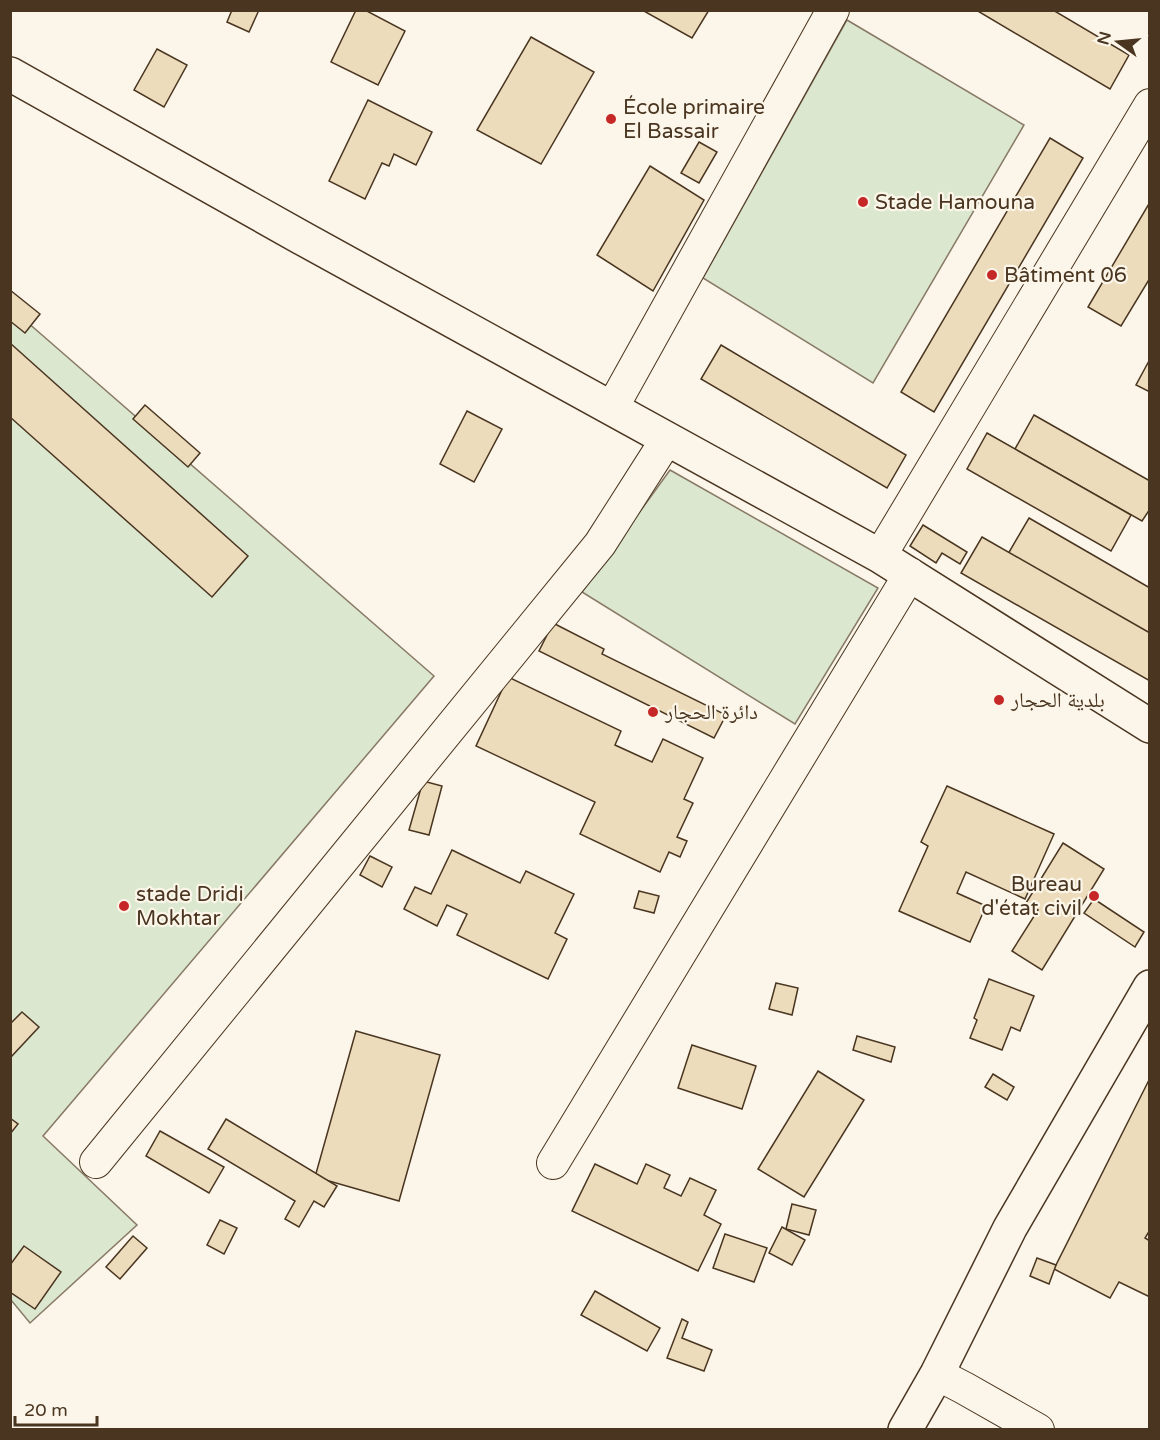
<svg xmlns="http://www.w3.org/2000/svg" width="1160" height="1440" viewBox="0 0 1160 1440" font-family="'Varela Round','Noto Naskh Arabic',sans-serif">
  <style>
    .green { fill: #dce7d0; stroke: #887966; stroke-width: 1.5 }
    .building { fill: #ecdcbc; stroke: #4a3520; stroke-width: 1.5 }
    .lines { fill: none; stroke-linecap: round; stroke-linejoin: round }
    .minor-casing { stroke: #4a3520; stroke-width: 34 }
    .major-casing { stroke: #4a3520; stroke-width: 36 }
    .minor { stroke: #fbf6e9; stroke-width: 32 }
    .major { stroke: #fbf6e9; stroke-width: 33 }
    .poi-dot { fill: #c62828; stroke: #fbf6e9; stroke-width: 2 }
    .labels { text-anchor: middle; stroke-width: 4.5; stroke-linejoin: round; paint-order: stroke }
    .poi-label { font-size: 21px; fill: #4a3520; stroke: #fbf6e9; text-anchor: start }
  </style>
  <rect width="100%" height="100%" fill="#fbf6e9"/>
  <g class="green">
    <polygon points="847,20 1024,125 873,383 703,278"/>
    <polygon points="11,308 434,676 43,1136 137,1225 30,1323 11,1300"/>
    <polygon points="670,470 878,588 795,724 582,592"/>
  </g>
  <g class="building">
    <polygon points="259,10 249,32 227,22 232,10"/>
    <polygon points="356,10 365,10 405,31 378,85 331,62"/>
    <polygon points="642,10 709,10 692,38"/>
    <polygon points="976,10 1053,10 1129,55 1110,89"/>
    <polygon points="531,37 594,72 541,164 477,130"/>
    <polygon points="157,49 187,65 164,107 134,90"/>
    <polygon points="368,100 432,132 416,165 394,154 389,166 382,163 365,199 329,181"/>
    <polygon points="1050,138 1083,158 934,412 901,392"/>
    <polygon points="699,142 717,152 699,183 681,173"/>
    <polygon points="650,166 704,200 653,291 597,255"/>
    <polygon points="1150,202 1150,278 1121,326 1088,307"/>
    <polygon points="10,290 40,314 25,333 10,321"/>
    <polygon points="10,343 248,556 212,597 10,417"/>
    <polygon points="721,345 906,455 887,488 701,379"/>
    <polygon points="1150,359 1150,392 1136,385"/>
    <polygon points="145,405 200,453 188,467 133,419"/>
    <polygon points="467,411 502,429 474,482 440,464"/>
    <polygon points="1034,415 1150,481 1150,509 1142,521 1015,449"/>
    <polygon points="987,433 1131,515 1111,551 967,469"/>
    <polygon points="1029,518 1150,588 1150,637 1008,554"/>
    <polygon points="923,525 967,552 960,564 942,553 936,563 910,546"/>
    <polygon points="982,537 1150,633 1150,681 961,573"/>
    <polygon points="553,623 604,649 602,654 726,715 714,738 539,651"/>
    <polygon points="508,677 621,731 615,745 652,762 663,739 703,758 684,799 693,803 677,837 687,841 680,857 669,852 660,872 580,834 595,802 476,746"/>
    <polygon points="423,781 442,786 429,835 409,830"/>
    <polygon points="947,786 1054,834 1025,899 966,872 957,893 986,906 970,942 899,911 928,846 921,842"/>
    <polygon points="1063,843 1104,869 1042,970 1012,951 1038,910 1026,903"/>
    <polygon points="452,850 520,883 526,871 574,894 555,933 567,939 548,979 457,935 467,914 447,905 437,926 404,909 415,887 431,894"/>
    <polygon points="370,856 392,867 382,887 360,875"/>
    <polygon points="639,891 659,896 654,913 634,908"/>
    <polygon points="1094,899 1144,932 1135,947 1084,913"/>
    <polygon points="989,979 1034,996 1020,1031 1011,1027 1002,1050 970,1038 977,1020 974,1018"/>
    <polygon points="776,983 798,988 792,1015 769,1009"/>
    <polygon points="22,1012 39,1027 10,1058 10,1024"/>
    <polygon points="356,1031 440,1055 399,1201 315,1177"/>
    <polygon points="857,1036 895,1047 891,1062 853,1050"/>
    <polygon points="692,1045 756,1066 742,1109 678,1088"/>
    <polygon points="818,1071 864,1100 804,1197 758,1169"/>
    <polygon points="993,1074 1014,1087 1007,1100 985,1087"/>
    <polygon points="1150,1078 1150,1230 1145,1238 1150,1241 1150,1297 1119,1282 1110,1298 1054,1269"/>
    <polygon points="10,1118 18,1124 10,1134"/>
    <polygon points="226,1119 337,1186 324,1207 314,1201 299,1227 285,1219 295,1201 208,1149"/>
    <polygon points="160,1131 224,1167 209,1193 146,1156"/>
    <polygon points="595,1164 637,1184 646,1164 670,1175 664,1188 681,1196 690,1178 716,1190 704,1215 721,1224 698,1271 572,1211"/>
    <polygon points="792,1204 816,1210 809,1235 786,1229"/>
    <polygon points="220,1220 237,1228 224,1254 207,1245"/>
    <polygon points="782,1227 805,1240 792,1265 769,1253"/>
    <polygon points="725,1234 767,1248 754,1282 713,1268"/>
    <polygon points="133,1236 147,1248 120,1279 106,1267"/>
    <polygon points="24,1246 61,1272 35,1309 10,1292 10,1265"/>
    <polygon points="1037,1258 1056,1265 1049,1284 1030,1276"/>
    <polygon points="595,1291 660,1328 647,1351 581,1315"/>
    <polygon points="682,1319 688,1322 682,1338 712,1350 704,1371 667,1358"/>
  </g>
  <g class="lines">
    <defs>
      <g id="minor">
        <polyline points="612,408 833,10"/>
        <polyline points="880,556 1150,105"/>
        <polyline points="96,1162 600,544 667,439"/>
        <polyline points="553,1163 910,574"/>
        <polyline points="937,1374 964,1388 1038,1430"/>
      </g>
      <g id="major">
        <polyline points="10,74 302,238 880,556 1150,726"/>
        <polyline points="905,1430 937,1374 1010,1228 1150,987"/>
      </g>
    </defs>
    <use href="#minor" class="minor-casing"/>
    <use href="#major" class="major-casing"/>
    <use href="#minor" class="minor"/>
    <use href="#major" class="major"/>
  </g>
  <g class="poi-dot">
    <circle cx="611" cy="119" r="6"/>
    <circle cx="863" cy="202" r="6"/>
    <circle cx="992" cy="275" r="6"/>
    <circle cx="999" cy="700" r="6"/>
    <circle cx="653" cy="712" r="6"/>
    <circle cx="1094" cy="896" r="6"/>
    <circle cx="124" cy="906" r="6"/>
  </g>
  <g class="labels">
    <g class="poi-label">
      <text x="623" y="114">École primaire<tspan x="623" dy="24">El Bassair</tspan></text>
      <text x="875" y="209">Stade Hamouna</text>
      <text x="1004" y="282">Bâtiment 06</text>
      <text x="1011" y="707">بلدية الحجار</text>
      <text x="665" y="719">دائرة الحجار</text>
      <text x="1082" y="891" text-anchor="end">Bureau<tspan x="1082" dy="24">d'état civil</tspan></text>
      <text x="136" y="901">stade Dridi<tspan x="136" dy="24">Mokhtar</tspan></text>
    </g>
  </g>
  <rect width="1160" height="1440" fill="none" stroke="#4a3520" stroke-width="24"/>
  <g transform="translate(1118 42) rotate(285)" stroke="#fbf6e9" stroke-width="4.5" paint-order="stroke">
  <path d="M0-4.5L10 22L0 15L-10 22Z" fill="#4a3520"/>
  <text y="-9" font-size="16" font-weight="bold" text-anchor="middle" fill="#4a3520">N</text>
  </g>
  <path d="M15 1416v9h82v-9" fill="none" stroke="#4a3520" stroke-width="3"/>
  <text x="24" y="1416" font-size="18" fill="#4a3520" stroke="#fbf6e9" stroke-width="4.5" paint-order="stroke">20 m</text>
</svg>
